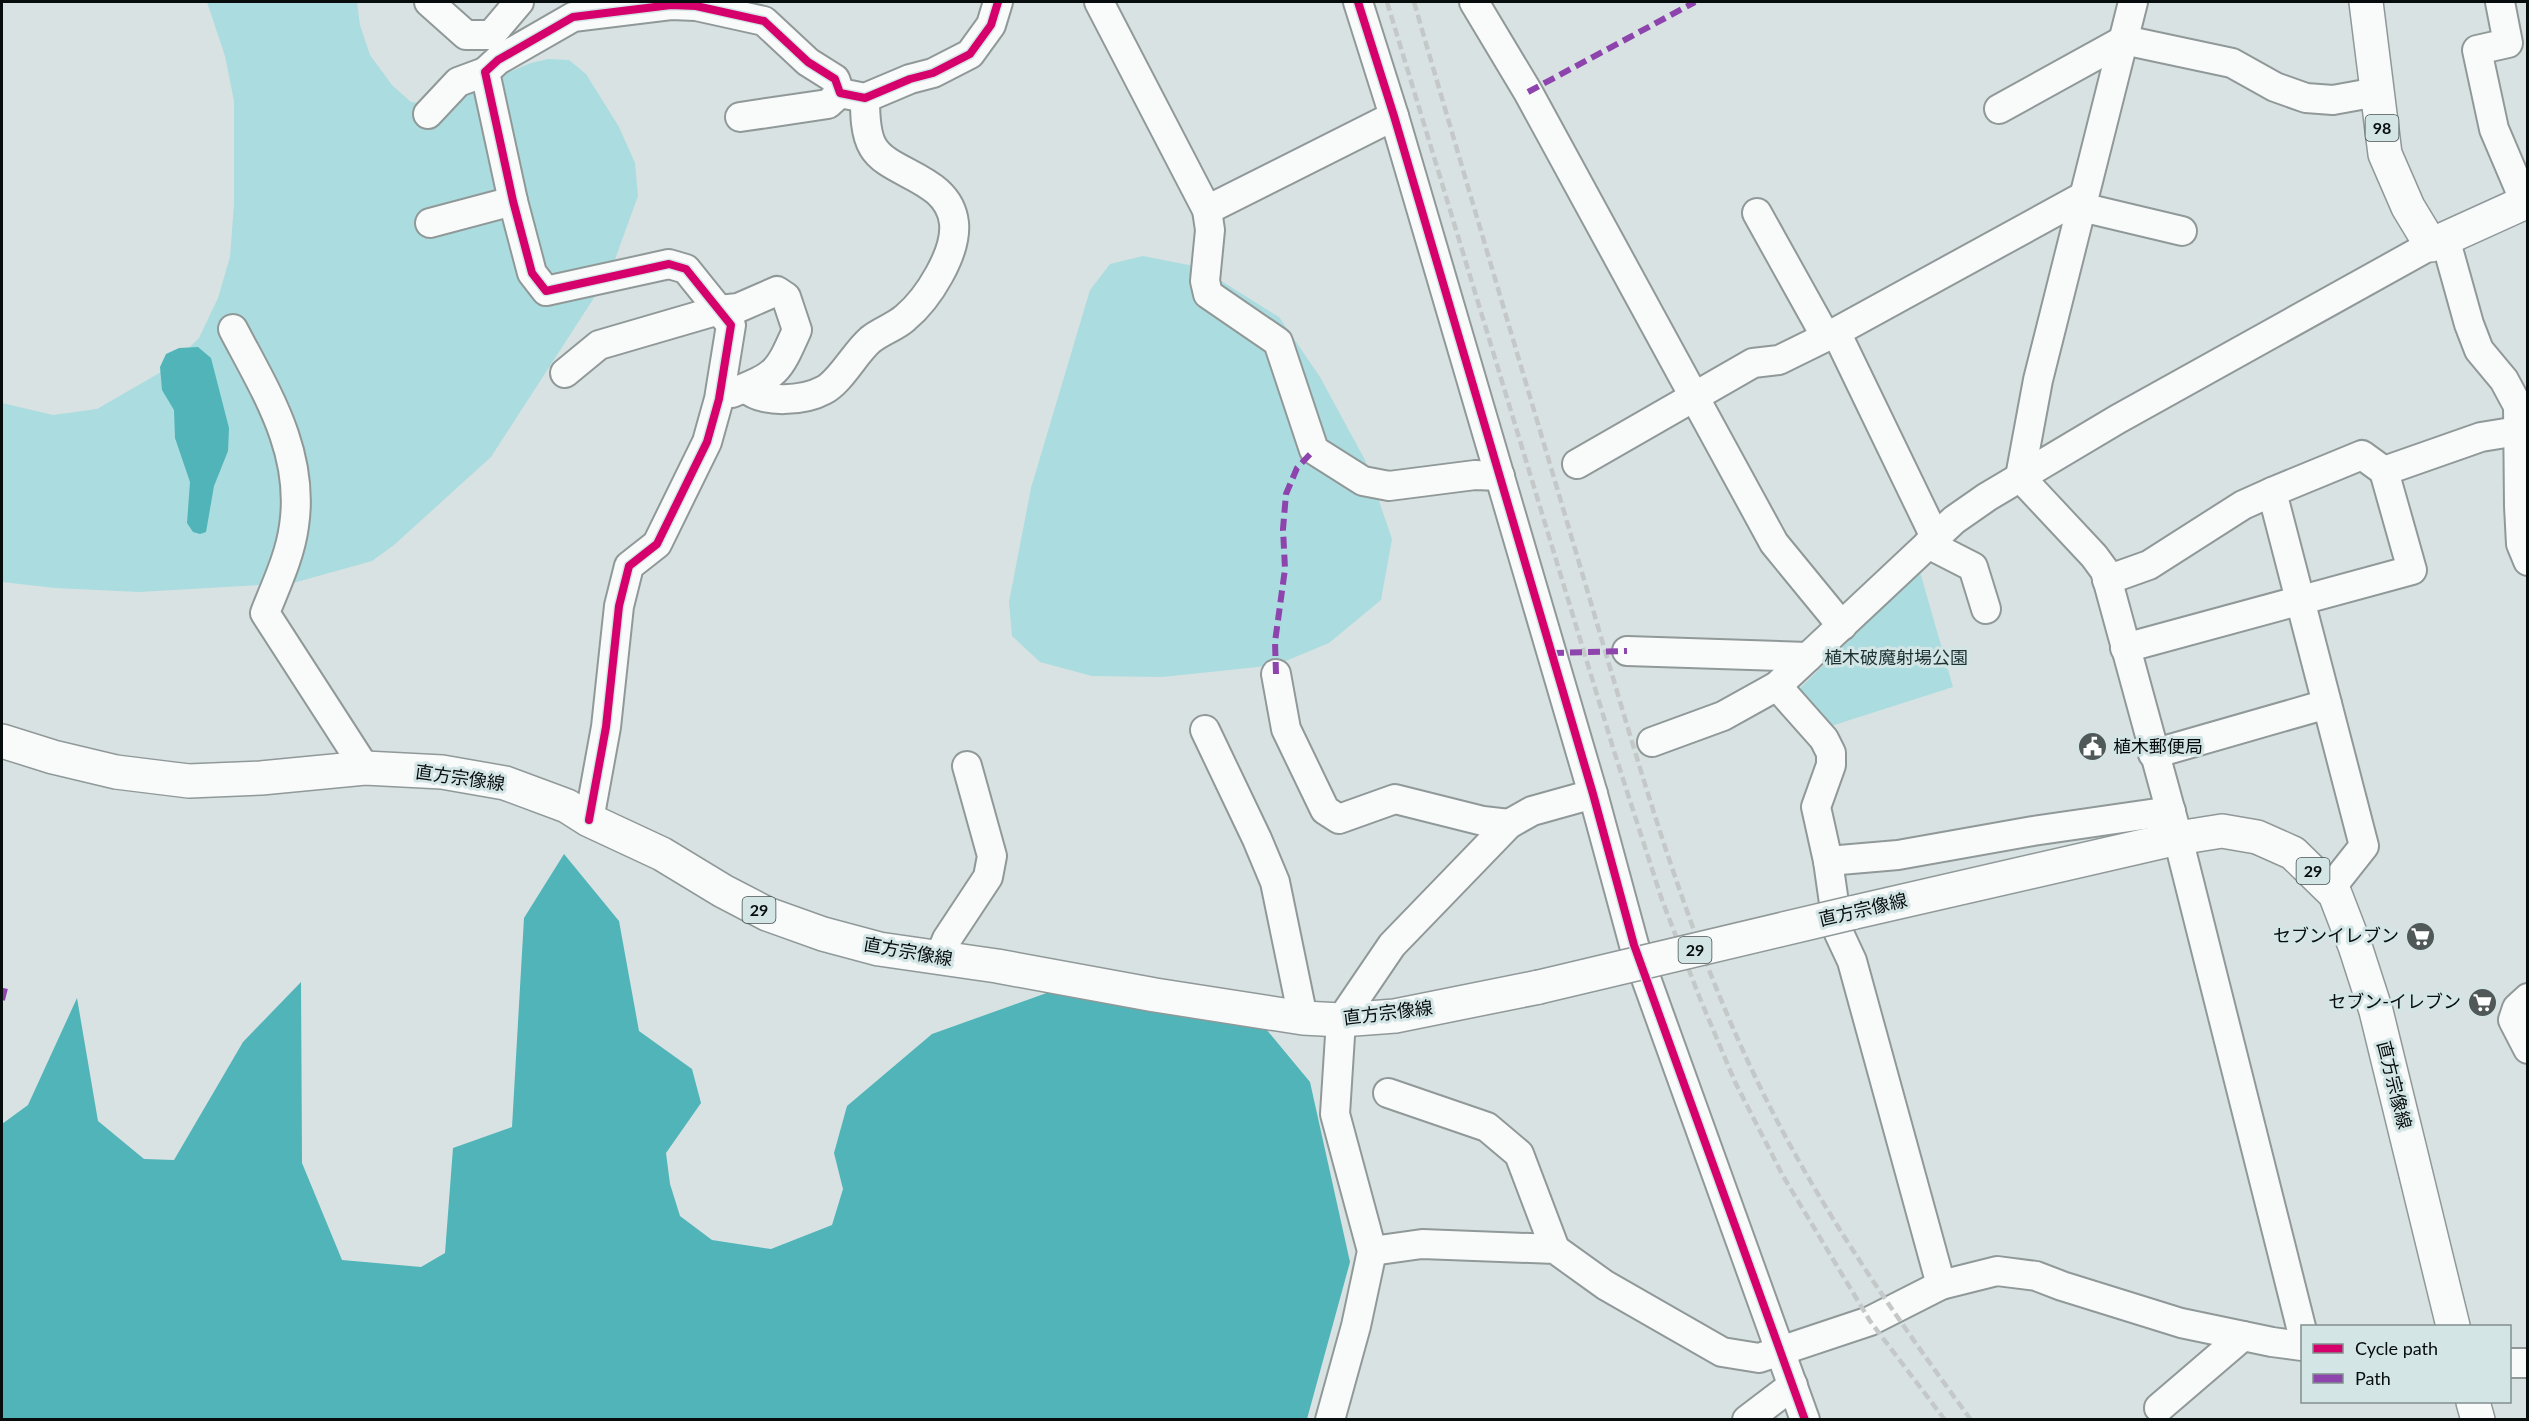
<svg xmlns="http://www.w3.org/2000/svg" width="2529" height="1421" viewBox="0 0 2529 1421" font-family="Lato,'Noto Sans JP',sans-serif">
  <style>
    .green { fill: #abdcdf }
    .water { fill: #50b4b9 }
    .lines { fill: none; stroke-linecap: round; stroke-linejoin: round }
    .minor-casing { stroke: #909898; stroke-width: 32 }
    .major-casing { stroke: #909898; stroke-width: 36 }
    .minor { stroke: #f9fbfb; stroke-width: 28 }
    .major { stroke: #f9fbfb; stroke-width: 33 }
    .rail { stroke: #c5c8c8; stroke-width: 4.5; stroke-dasharray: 9 4.5; stroke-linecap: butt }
    .major-bridge-casing { stroke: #909898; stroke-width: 36; stroke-linecap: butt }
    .major-bridge { stroke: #f9fbfb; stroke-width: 33 }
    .quiet { stroke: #8e44ad; stroke-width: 6; stroke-dasharray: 12 6; stroke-linecap: butt }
    .cycleway-casing { stroke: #d4e5e6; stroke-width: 11 }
    .cycleway { stroke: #d6006c; stroke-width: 8 }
    .labels { text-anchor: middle; stroke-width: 6; stroke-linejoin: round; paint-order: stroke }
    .shield { fill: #d4e5e6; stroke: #444e4e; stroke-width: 1.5 }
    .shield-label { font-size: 16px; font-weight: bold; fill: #070d0d }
    .park-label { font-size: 18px; fill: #1d3233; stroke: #d4e5e6 }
    .poi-label { font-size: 18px; fill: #070d0d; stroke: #d4e5e6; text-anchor: end }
    .street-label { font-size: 18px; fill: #070d0d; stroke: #d4e5e6 }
  </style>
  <rect width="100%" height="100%" fill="#d8e2e2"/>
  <g class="green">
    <polygon points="207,2 357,2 360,25 370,55 392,85 411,102 431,104 531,63 548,59 569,60 586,74 619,127 635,163 638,196 610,273 491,457 394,545 372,561 293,583 139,592 55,588 2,582 2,403 53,415 97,409 168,368 199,338 218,298 230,257 234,204 234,101 225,56"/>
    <polygon points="1143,256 1199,267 1279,317 1320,377 1365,460 1392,539 1381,600 1329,643 1276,665 1162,677 1092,676 1040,662 1012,636 1009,602 1031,488 1090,290 1110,264"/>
    <polygon points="1920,572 1953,687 1828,727 1797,691"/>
  </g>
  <g class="water">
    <polygon points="198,347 211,358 229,428 228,451 214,486 206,532 200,534 193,532 187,523 190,482 175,438 174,410 162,390 160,367 166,354 179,348"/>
    <polygon points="564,854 619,921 639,1031 692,1069 701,1103 666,1153 670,1184 680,1216 712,1240 771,1249 832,1225 843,1189 834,1153 847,1106 932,1034 1066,986 1266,1029 1310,1082 1350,1262 1307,1419 2,1419 2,1124 28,1105 77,998 98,1121 144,1159 174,1160 243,1042 301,982 302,1163 342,1260 421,1267 445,1253 453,1148 512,1127 524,918"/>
  </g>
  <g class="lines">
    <defs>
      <g id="minor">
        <polyline points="429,2 466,35 491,35 519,2"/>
        <polyline points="1099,2 1207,210 1210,230 1205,281 1208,294 1278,342 1314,450 1363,481 1389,486 1475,475 1500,476"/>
        <polyline points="1358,2 1394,116 1593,794 1634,945 1805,1420"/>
        <polyline points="1474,2 1528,92 1774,543 1842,626"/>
        <polyline points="2133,2 2038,380 2020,477 2094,556 2105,571 2178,838 2302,1331"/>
        <polyline points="2500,2 2508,43 2477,50 2494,129 2525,202"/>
        <polyline points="1999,109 2124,40 2232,63 2275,87 2306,98 2333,100 2377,92"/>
        <polyline points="428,114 458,82 485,72"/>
        <polyline points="740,117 828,104 840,93"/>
        <polyline points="2081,207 2182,231"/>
        <polyline points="1207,210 1394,116"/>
        <polyline points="1757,213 1826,337"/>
        <polyline points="430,223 513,201"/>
        <polyline points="2445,238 2469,324 2479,350 2504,380 2518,406 2519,506 2521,544 2528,561"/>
        <path d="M 233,329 C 266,392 305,452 294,526 C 290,556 276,585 265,613 L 365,768"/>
        <path d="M 565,373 L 599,345 L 719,310 L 738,308 L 777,291 L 786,297 L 797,330 C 778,373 777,375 732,393"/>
        <path d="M 746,388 C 763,404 804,401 824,390 C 840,382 855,353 870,340 C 881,331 895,327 905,318 C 928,299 957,253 954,223 C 949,177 889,175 873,147 C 865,134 865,113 865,98"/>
        <polyline points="1577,464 1753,363 1779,360 1836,332"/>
        <polyline points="1935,537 1836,332 2084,196"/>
        <polyline points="1928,544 1973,567 1986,609"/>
        <polyline points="2107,580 2149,565 2243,505 2272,492"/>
        <polyline points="2125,648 2412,570 2384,471"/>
        <polyline points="1627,651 1808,657"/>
        <polyline points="1276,674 1286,729 1325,810 1339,819 1395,799 1483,821 1509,824"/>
        <polyline points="1777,686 1824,739 1831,753 1831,765 1816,807 1828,861 1838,931 1852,961 1941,1285"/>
        <polyline points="1205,730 1257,839 1275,882 1303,1018"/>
        <polyline points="1652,742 1723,716 1777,686 1954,520 1987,497 2118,419 2431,245"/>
        <polyline points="2153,754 2327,704"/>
        <polyline points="589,820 606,727 619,606 629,566 657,544 707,442 719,399 731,325 686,269 669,264 546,291 532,273 513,201 485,72 498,60 573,17 671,5 696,6 764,21 808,62 835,79 840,93 865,98 910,79 933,73 970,54 991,25 998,2"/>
        <polyline points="1828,861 1898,855 2033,831 2171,811"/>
        <polyline points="2330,889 2364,846 2272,492 2362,455 2384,471 2481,437 2518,431"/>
        <polyline points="939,958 947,939 988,877 992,856 967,766"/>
        <polyline points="2528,998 2517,1008 2513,1020 2528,1049"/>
        <polyline points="1388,1093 1487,1127 1519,1154 1555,1249"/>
        <polyline points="1372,1251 1422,1244 1555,1249 1605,1285 1722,1352 1759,1358 1870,1321 1941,1285 1997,1271 2036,1276 2062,1286 2181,1323 2272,1342 2302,1346"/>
        <polyline points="2510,1363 2528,1363"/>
        <polyline points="2159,1408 2243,1336"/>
        <polyline points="1330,1420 1356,1326 1372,1251 1335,1114 1341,1020 1392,945 1509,824 1532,811 1593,794"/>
        <polyline points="1747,1420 1793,1385"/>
      </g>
      <g id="major">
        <polyline points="2366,2 2385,154 2408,207 2431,245 2528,201"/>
        <polyline points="2,741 53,757 116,772 189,781 261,778 365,768 442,772 505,783 567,806 589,820 662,854 723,891 767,914 823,934 879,949 997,966 1155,995 1303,1018 1341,1020 1395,1016 1539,987"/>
        <polyline points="1851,913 2178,838 2222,831 2257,837 2293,853 2335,894 2355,946 2376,1011 2453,1326"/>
        <polyline points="2473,1402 2478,1420"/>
      </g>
    </defs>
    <use href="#minor" class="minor-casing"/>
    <use href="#major" class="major-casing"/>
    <use href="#minor" class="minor"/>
    <use href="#major" class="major"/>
    <g class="rail">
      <polyline points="1387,2 1614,751 1662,900 1699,996 1735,1082 1783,1176 1870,1321 1945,1420"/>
      <path d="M 1414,2 C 1471,199 1530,396 1588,593 C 1640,768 1688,946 1771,1109 C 1827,1219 1898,1320 1971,1420"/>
    </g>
    <defs>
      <polyline id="major-bridge" points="1539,987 1851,913"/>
    </defs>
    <use href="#major-bridge" class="major-bridge-casing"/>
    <use href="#major-bridge" class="major-bridge"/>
    <g class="quiet">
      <polyline points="1528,92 1695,2"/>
      <polyline points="1552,653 1627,651"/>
      <polyline points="1276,674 1275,642 1285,569 1283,529 1286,494 1297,468 1314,450"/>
      <polyline points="2,1000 5,988"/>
    </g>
    <defs>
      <g id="cycleway">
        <polyline points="1358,2 1394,116 1593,794 1634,945 1805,1420"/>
        <polyline points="589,820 606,727 619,606 629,566 657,544 707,442 719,399 731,325 686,269 669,264 546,291 532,273 513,201 485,72 498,60 573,17 671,5 696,6 764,21 808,62 835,79 840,93 865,98 910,79 933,73 970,54 991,25 998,2"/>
      </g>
    </defs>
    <use href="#cycleway" class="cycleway-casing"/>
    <use href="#cycleway" class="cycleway"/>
  </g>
  <defs>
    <symbol id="civic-disc" viewBox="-11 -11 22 22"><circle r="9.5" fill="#505858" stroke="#d4e5e6"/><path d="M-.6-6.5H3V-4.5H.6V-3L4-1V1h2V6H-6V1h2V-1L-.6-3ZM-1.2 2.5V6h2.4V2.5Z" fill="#fff"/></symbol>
    <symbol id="supermarket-disc" viewBox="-11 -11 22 22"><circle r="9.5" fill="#505858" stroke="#d4e5e6"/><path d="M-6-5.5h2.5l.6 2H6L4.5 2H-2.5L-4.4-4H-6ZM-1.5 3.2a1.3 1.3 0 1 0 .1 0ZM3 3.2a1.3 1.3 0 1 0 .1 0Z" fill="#fff"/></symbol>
  </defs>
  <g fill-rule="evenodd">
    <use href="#civic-disc" x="2076" y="730" width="33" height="33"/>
    <use href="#supermarket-disc" x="2404" y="920" width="33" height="33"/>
    <use href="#supermarket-disc" x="2466" y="986" width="33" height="33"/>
  </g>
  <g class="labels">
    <g class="shield">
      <rect x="2365.5" y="115" width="33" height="26" rx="4.5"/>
      <rect x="2296.5" y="858" width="33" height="26" rx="4.5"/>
      <rect x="742.5" y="897" width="33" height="26" rx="4.5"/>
      <rect x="1678.5" y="937" width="33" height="26" rx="4.5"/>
    </g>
    <g class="shield-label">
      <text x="2382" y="134">98</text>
      <text x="2313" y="877">29</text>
      <text x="759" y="916">29</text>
      <text x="1695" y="956">29</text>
    </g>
    <g class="park-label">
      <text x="1896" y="664">植木破魔射場公園</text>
    </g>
    <g class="poi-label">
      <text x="2113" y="753" text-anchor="start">植木郵便局</text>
      <text x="2399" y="942">セブンイレブン</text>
      <text x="2461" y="1008">セブン-イレブン</text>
    </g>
    <g class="street-label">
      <text transform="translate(460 778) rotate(8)" y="6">直方宗像線</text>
      <text transform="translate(1863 910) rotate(-13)" y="6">直方宗像線</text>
      <text transform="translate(908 952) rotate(10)" y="6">直方宗像線</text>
      <text transform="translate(1388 1013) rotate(-7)" y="6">直方宗像線</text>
      <text transform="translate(2394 1085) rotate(76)" y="6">直方宗像線</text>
    </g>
  </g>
  <rect width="2529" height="1421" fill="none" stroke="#070d0d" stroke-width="6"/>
  <rect x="2301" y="1325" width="210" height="78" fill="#d4e5e6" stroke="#828f8f" stroke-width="1.5"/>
  <rect x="2313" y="1344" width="30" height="9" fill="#d6006c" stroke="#828f8f" stroke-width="1.5"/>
  <text x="2355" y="1355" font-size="18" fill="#070d0d">Cycle path</text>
  <rect x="2313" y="1374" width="30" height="9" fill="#8e44ad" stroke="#828f8f" stroke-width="1.5"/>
  <text x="2355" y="1385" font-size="18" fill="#070d0d">Path</text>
</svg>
